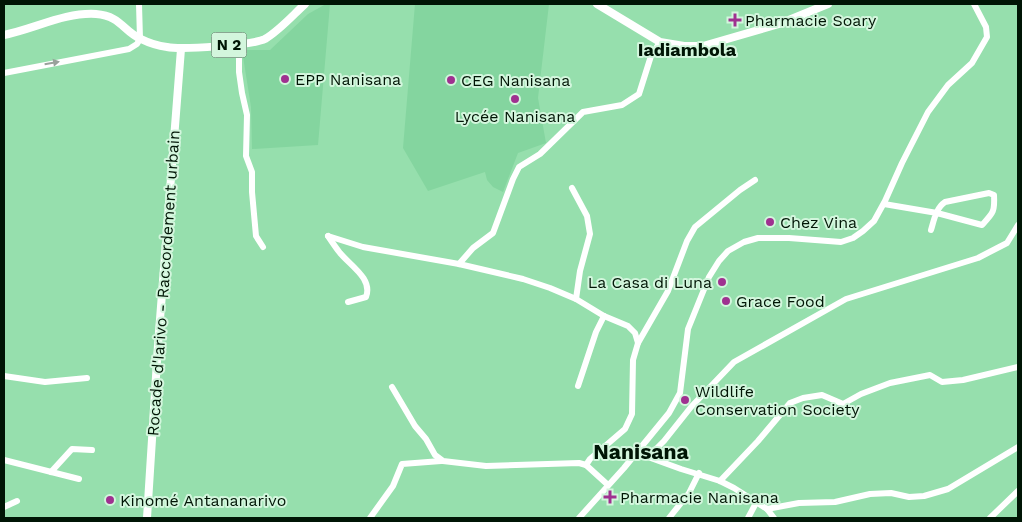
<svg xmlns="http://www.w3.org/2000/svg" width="1022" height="522" viewBox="0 0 1022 522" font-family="'Work Sans',sans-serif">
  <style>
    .built { fill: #84d59f }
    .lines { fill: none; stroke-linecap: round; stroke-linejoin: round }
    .minor { stroke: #fff; stroke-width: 6 }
    .major { stroke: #fff; stroke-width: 8 }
    .oneway { fill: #99a19b }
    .poi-dot { fill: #9f3190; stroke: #d3f6dd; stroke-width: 2 }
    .labels { text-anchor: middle; stroke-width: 4; stroke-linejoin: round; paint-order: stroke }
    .shield { fill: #d3f6dd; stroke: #3f5846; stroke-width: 1 }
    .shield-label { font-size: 15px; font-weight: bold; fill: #001505 }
    .poi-label { font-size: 16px; fill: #001505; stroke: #d3f6dd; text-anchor: start }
    .street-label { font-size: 16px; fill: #001505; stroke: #d3f6dd }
    .neighbourhood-label { font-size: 18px; font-weight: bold; fill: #001505; stroke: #d3f6dd }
    .district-label { font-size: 21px; font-weight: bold; fill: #001505; stroke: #d3f6dd }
  </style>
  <rect width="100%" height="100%" fill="#96dfad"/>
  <g class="built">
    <polygon points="326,4 330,4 318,145 252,149 251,107 242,50 270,50 308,14"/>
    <polygon points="415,4 549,4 538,98 546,143 518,153 503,192 493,187 487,180 485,172 428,191 403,148"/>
  </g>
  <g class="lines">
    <g class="minor">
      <polyline points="236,44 239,56 239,72 242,93 247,115 246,156 252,172 252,192 256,236 263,247"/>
      <polyline points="4,73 129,49 137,44 140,39 139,4"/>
      <polyline points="572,188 587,216 590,234 580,271 576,299"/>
      <path d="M 884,204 L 937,213 L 982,225 C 993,213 995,212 994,195 L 989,193 L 945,202 C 936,208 934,220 931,230"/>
      <polyline points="328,236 363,247 459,264 523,279 550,288 576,299 604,316 628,326 635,333 638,343 633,360 632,414 625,429 590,459 586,465"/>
      <path d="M 328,236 C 332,242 336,248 340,253 C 351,266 373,279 366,297 L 348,302"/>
      <polyline points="459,264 473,248 493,233 513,179 519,167 540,154 583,112 622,105 639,94 651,56 660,42"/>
      <polyline points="638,343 668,291 687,241 695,227 740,190 755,180"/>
      <polyline points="4,376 45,382 87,378"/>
      <polyline points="578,386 596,332 604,316"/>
      <polyline points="392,387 415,426 426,439 435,455 443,461 486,466 579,463 586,465 608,485"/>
      <polyline points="635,455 648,457 681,469 720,481 734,488 767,509 799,503 835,502 870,494 891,493 909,497 924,496 948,489 1018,447"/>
      <polyline points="648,457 664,441 691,407 734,362 846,299 978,258 1007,243 1018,225"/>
      <polyline points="4,460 79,479"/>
      <polyline points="51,472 72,449 92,450"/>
      <polyline points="720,481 758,441 790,403 803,398 822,395 843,404 861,394 890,383 930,375 942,382 963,380 1018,367"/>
      <polyline points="4,507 17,501"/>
      <polyline points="767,509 774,518"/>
      <polyline points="370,518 393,486 402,464 441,461"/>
      <polyline points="579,518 624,468 669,413 680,393 688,329 709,277 719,261 728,251 744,242 758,238 789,238 841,242 853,238 863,231 874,221 885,201 902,163 928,112 948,85 972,63 987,37 986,27 974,4"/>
      <polyline points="669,518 689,493 699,473"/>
      <polyline points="748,518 756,503"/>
      <polyline points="990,518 1018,491"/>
    </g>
    <g class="major">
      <polyline points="597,4 660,42 684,46 703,46 779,24 828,4"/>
      <path d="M 4,35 C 34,29 65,12 96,14 C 121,16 123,31 141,39 C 149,43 159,46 167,47 C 182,50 253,45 265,39 C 280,30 293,15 305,4"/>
      <polyline points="147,518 158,345 181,49"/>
    </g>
  </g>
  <defs><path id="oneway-solid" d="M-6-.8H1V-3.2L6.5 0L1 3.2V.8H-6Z" transform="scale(1.25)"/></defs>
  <use class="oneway" href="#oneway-solid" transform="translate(52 63) rotate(-10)"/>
  <g class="poi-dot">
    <path d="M732.5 12.5h5v5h5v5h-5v5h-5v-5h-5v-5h5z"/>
    <circle cx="285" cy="79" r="5"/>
    <circle cx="451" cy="80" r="5"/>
    <circle cx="515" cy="99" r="5"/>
    <circle cx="770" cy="222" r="5"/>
    <circle cx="722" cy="282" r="5"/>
    <circle cx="726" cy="301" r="5"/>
    <circle cx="685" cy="400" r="5"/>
    <path d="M607.5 489.5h5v5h5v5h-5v5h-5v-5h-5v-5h5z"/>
    <circle cx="110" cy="500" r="5"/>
  </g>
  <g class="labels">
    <rect class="shield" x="211.5" y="32.5" width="35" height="25" rx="4"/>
    <g class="shield-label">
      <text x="229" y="50">N 2</text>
    </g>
    <g class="poi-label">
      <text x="745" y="26">Pharmacie Soary</text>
      <text x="295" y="85">EPP Nanisana</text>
      <text x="461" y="86">CEG Nanisana</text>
      <text x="515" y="122" text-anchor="middle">Lycée Nanisana</text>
      <text x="780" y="228">Chez Vina</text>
      <text x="712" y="288" text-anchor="end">La Casa di Luna</text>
      <text x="736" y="307">Grace Food</text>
      <text x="695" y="397">Wildlife<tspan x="695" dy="18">Conservation Society</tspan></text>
      <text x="620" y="503">Pharmacie Nanisana</text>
      <text x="120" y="506">Kinomé Antananarivo</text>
    </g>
    <g class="street-label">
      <text transform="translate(163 283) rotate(-86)" y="6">Rocade d'Iarivo - Raccordement urbain</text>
    </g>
    <g class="neighbourhood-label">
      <text x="687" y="56">Iadiambola</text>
    </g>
    <g class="district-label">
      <text x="641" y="459">Nanisana</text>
    </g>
  </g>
  <rect width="1022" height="522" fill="none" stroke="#001505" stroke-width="10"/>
</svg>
